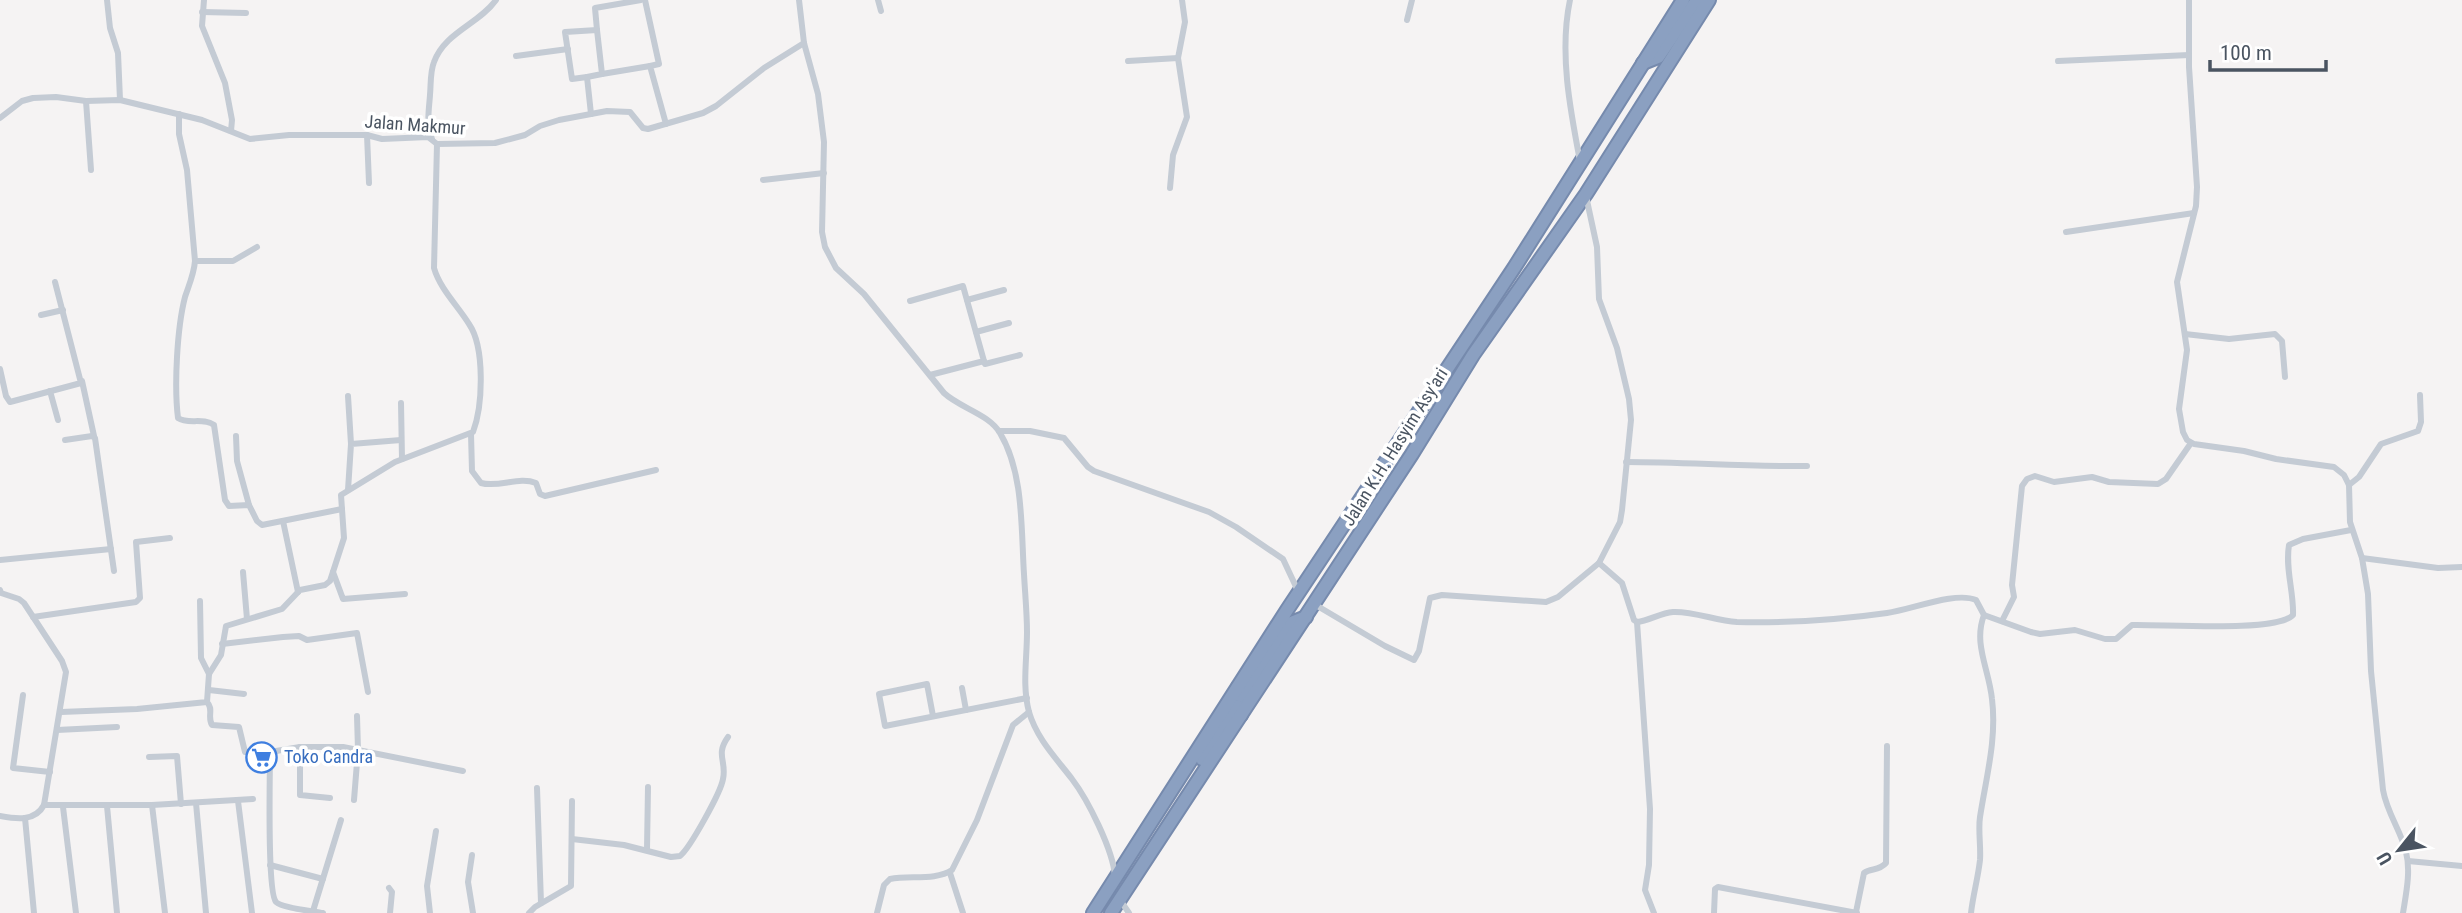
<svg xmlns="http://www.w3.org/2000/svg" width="2462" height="913" viewBox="0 0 2462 913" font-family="'Roboto Condensed',sans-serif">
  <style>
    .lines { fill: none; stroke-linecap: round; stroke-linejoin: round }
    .highway-casing { stroke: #768aad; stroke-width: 16 }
    .street { stroke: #c4cbd4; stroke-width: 6 }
    .highway { stroke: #8ba0c1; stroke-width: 12 }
    .labels { text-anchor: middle; stroke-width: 7; stroke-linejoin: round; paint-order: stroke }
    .street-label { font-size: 18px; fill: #4a5461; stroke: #fff }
    .shop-label { font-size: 18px; fill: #366cbe; stroke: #fff; text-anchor: start }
  </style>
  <rect width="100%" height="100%" fill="#f5f3f3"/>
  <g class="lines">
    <defs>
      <g id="highway">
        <polyline points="1643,63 1658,57 1697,0"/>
        <polyline points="1238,687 1236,694 1242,696 1291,623 1306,617"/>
        <polyline points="1202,759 1236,706 1242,708 1241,715"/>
        <polyline points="1093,913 1287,610 1514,268 1683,0"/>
        <polyline points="1111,913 1412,454 1473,355 1586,194 1709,0"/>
      </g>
    </defs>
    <use href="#highway" class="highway-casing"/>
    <g class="street">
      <polyline points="107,0 110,28 118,53 120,100"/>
      <polyline points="204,0 202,26 225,83 232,120 231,131"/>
      <polyline points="645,0 659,64 650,66 666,124"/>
      <path d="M 799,0 L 804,43 L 818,94 L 824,142 L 822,232 L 825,247 L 836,268 L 864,294 L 944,393 C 960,408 989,414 1000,433 C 1024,473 1021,529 1024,574 C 1025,593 1027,613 1027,632 C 1027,659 1022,686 1029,712 C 1037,739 1056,758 1072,779 C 1088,800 1113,850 1115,876"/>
      <polyline points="878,0 881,11"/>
      <path d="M 1570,0 C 1559,52 1570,109 1580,161"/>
      <path d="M 2189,0 L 2189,67 L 2197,187 L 2196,206 L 2177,282 L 2187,350 L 2179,409 L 2183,432 L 2187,440 L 2194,444 L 2244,451 L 2276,459 L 2334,467 L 2344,475 L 2349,485 L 2350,522 L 2362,558 L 2368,594 L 2371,671 L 2383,790 C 2387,813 2401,831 2406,852 C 2411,871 2406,894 2403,913"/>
      <polyline points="202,12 246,13"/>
      <polyline points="1407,20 1412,0"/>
      <polyline points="516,56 568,49"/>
      <polyline points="1128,61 1178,58"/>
      <polyline points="2058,61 2189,55"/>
      <polyline points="602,74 650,66"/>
      <polyline points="587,77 602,74 597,30"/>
      <polyline points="86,101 91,170"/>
      <path d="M 179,114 L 179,134 L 187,170 L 195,261 C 194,274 189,285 185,297 C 177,328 174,386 178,418 C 188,425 203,417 214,425 L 225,500 L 229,506 L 249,505 L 257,521 L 262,525 L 342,509"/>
      <polyline points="591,114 587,77 572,79 565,32 597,30 595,8 641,0"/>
      <polyline points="0,118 22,101 33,98 56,97 86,101 120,100 202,120 250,139 289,135 367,135 382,139 428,137 437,144 495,143 525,135 540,126 559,120 607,111 630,112 643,128 648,129 703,113 716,106 764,68 804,43"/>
      <polyline points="367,135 369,183"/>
      <path d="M 432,139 C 426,124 429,110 430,95 C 431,84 430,72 434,62 C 445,32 479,24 496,0"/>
      <polyline points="763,180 824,173"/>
      <polyline points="1170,188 1173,155 1187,117 1178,58 1185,22 1182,0"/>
      <polyline points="2066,232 2194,213"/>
      <polyline points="195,261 233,261 257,247"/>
      <polyline points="967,300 1004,290"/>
      <polyline points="910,301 963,286 984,361 930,375"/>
      <polyline points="41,315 63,310"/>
      <polyline points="976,332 1009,323"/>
      <polyline points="2185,334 2229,339 2275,334 2282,341 2285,377"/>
      <polyline points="984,361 985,364 1020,355"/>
      <polyline points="0,369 6,396 10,402 81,383 55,282"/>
      <polyline points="82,381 94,436"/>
      <polyline points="50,391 58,420"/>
      <polyline points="348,396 351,444"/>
      <polyline points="401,403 402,459"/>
      <polyline points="999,431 1030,431 1064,438 1088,467 1094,471 1209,512 1236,527 1283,559 1298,591"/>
      <path d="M 471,434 L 472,471 L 481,483 C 499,488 519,476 536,483 L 540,494 L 545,496 L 656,470"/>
      <polyline points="236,436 237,461 249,505"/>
      <polyline points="65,440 92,436 95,438 114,571"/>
      <path d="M 1626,462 C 1687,462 1746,467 1807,466"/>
      <polyline points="2349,485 2359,477 2381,444 2418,431 2421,422 2420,395"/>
      <polyline points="348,490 351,444 401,440"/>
      <polyline points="283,521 298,592"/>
      <polyline points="2362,558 2438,568 2462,567"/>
      <polyline points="0,560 111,549"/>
      <path d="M 1599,563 L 1622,583 L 1634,620 L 1637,622 C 1649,621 1660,613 1673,612 C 1694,611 1716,621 1737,622 C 1786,623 1838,620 1887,613 C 1911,610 1955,591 1976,600 L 1984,615 C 1973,644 1989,669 1992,699 C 1997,739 1986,778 1980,817 C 1978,830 1981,846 1980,860 C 1978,878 1973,895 1971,913"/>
      <polyline points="243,572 247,619"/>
      <polyline points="333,572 343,599 405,594"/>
      <path d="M 0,590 L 1,593 L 19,599 L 24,603 L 62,661 L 66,672 L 44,805 C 35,822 16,819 0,816"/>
      <polyline points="200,601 201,658 209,674"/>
      <polyline points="1314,604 1385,646 1414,660 1419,651 1430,598 1442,595 1546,602 1558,597 1599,563 1620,522 1622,510 1631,420 1629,399 1617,348 1599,299 1597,247 1586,196"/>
      <path d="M 1984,615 L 2031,632 L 2040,634 L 2075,630 L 2105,639 L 2116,639 L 2132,625 C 2162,624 2276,633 2293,615 C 2294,592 2285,569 2289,545 L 2303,539 L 2351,530"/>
      <polyline points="33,617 136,602 140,598 136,542 170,538"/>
      <polyline points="2002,621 2014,597 2012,585 2022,486 2027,479 2035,476 2054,482 2092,477 2109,482 2158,484 2166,479 2191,443"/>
      <polyline points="1637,622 1650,809 1649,865 1645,890 1654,913"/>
      <polyline points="222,644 283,637 299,636 307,640 357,633 368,692"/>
      <polyline points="962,688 966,710"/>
      <polyline points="209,690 244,694"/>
      <polyline points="23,695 13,768 50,772"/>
      <path d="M 207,702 C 214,709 207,717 212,725 L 239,727 L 245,752 L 270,752 C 270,773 267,892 276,902 C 282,908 313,911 323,913"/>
      <path d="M 61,712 L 137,709 L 207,702 L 209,674 L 221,655 L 226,626 L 282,609 L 300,590 L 325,585 L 330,581 L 344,538 L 341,495 L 395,462 L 473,432 C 483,406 485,347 469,324 C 458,306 440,289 434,268 L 437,144"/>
      <polyline points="933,716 927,684 879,694 885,726 1027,698"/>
      <polyline points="57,730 117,727"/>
      <polyline points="300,747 300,795 330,798"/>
      <polyline points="270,752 300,747 343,747 463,771"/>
      <polyline points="149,757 177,756 181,804"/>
      <polyline points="537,788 541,903"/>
      <polyline points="354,800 358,750 357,716"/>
      <polyline points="238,801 252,913"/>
      <polyline points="196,803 206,913"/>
      <polyline points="44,805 152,805 253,799"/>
      <polyline points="152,805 165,913"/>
      <polyline points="107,806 117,913"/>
      <polyline points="63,807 76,913"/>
      <polyline points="25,818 34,913"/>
      <path d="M 572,839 L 624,845 L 671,857 L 680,856 C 690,848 721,792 723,779 C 727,761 715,755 728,737"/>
      <polyline points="647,849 648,787"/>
      <polyline points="472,855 468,882 473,913"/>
      <polyline points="2408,861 2462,866"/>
      <polyline points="270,865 323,879"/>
      <polyline points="950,873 963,913"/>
      <polyline points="389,888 392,892 390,913"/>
      <polyline points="1120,900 1129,913"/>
      <polyline points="313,911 341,820"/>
      <path d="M 1856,912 L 1864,873 C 1871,868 1879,871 1886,863 L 1887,746"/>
      <polyline points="430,913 427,886 436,831"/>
      <polyline points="529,913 535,907 571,886 572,801"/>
      <path d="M 877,913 L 884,885 L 890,879 C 910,875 935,881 952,870 L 977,820 L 1013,725 L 1029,712"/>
      <polyline points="1714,913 1715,889 1718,887 1857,913"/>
    </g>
    <use href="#highway" class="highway"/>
  </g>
  <defs>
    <symbol id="supermarket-ring" viewBox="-11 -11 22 22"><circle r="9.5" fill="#fff" stroke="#3f7fe0" stroke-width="1.5"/><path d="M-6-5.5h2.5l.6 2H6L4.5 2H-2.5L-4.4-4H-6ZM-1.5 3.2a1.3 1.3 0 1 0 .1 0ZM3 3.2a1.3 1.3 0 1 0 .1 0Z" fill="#3f7fe0"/></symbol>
  </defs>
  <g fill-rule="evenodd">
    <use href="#supermarket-ring" x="244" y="740" width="35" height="35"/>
  </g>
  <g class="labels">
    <g class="street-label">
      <text transform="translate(415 125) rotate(4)" y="6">Jalan Makmur</text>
      <text transform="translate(1395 447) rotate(-58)" y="6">Jalan K.H. Hasyim Asy'ari</text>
    </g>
    <g class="shop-label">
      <text x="284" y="763">Toko Candra</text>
    </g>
  </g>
  <g transform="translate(2399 850) rotate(240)" stroke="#ffffff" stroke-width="5" paint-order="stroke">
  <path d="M0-5L12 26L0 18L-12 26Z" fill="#4a5461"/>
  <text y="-10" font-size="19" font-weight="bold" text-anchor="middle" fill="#4a5461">U</text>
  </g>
  <path d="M2210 60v10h116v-10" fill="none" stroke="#4a5461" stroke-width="3.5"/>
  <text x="2220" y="60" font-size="21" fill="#4a5461" stroke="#ffffff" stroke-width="5" paint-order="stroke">100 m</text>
</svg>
